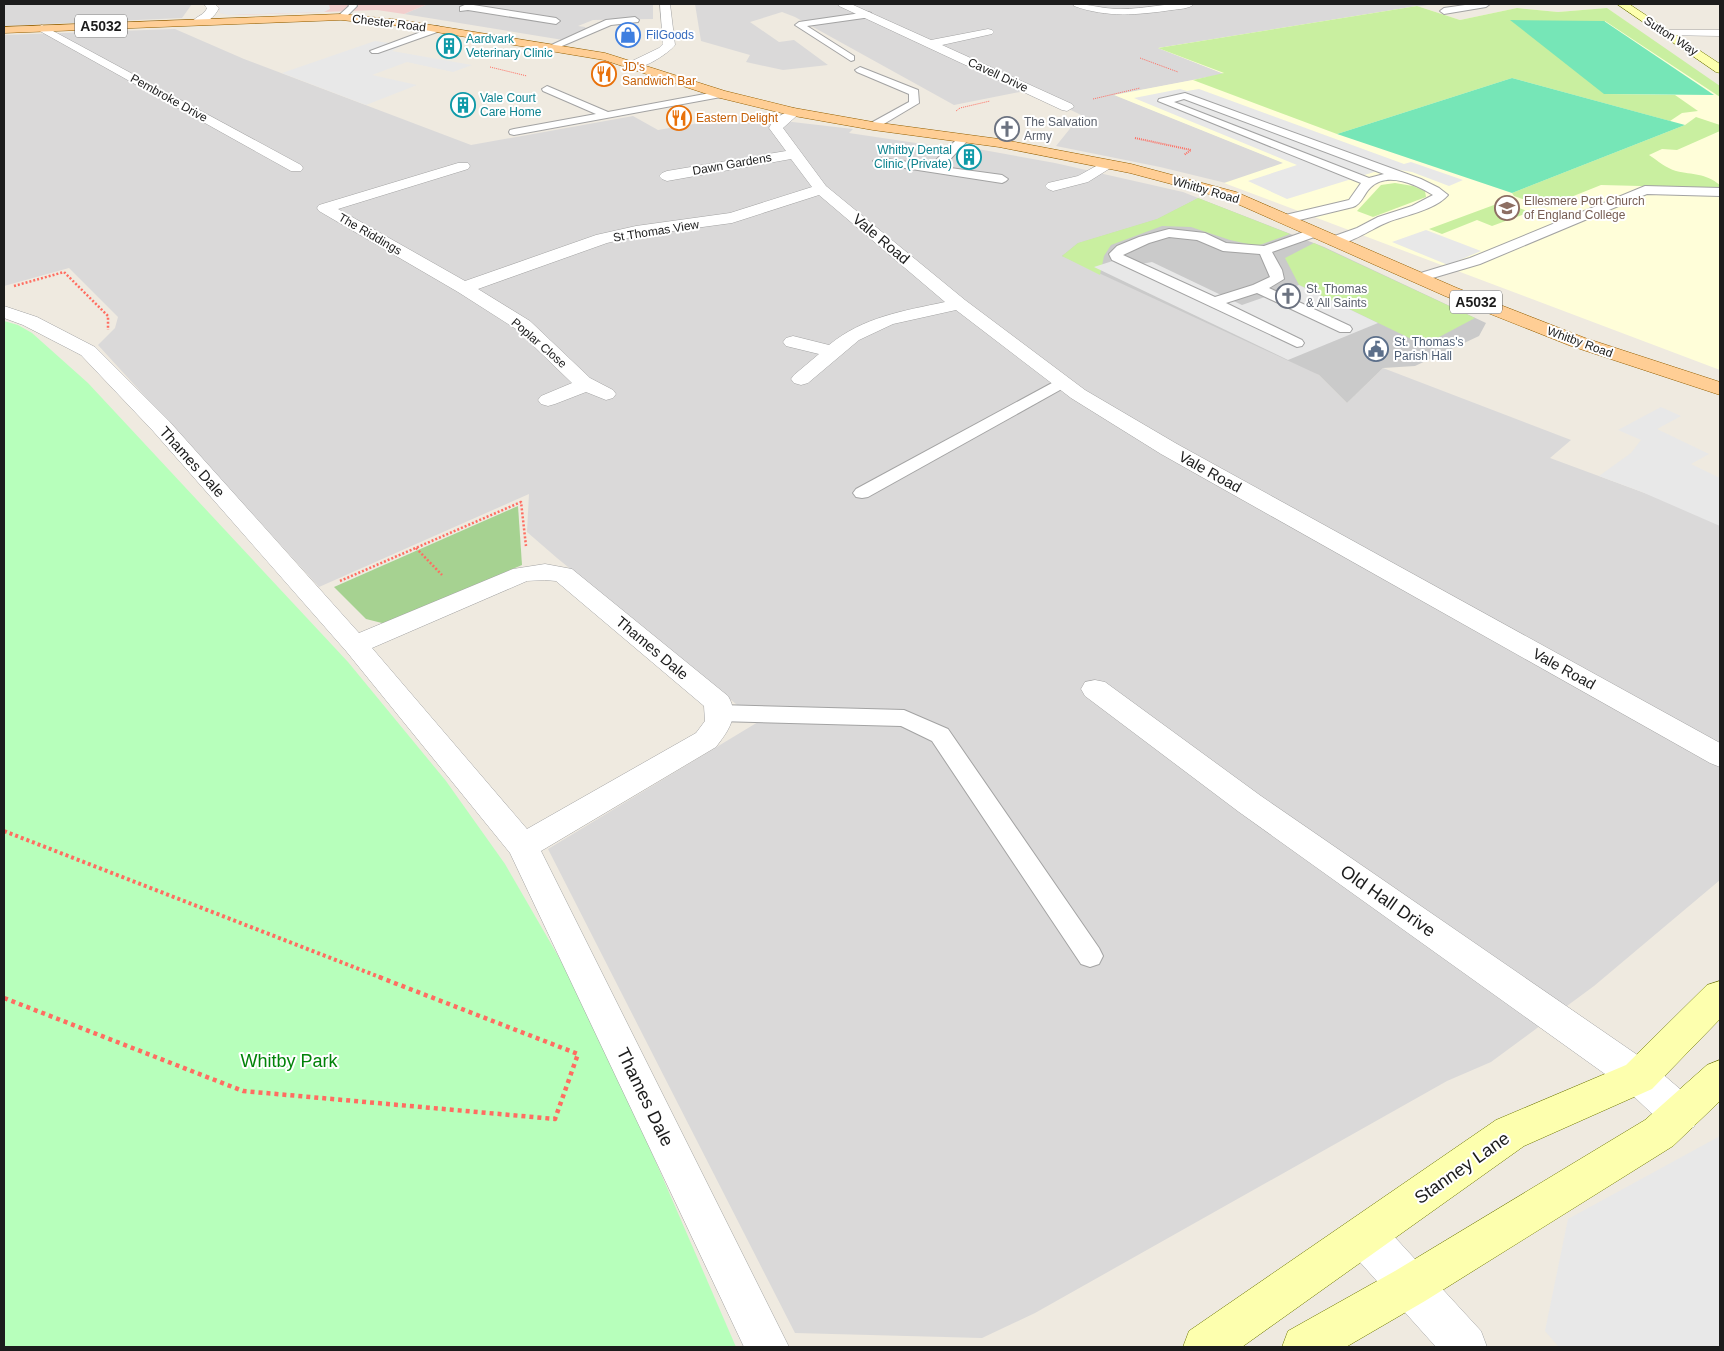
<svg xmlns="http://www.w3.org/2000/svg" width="1724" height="1351" viewBox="0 0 1724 1351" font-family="Arial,sans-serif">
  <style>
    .residential { fill: #dad9d9 }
    .commercial { fill: #f2cecd }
    .education { fill: #fffed9 }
    .religious { fill: #cacaca }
    .grass { fill: #c9efa0 }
    .forest { fill: #a6d291 }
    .park { fill: #b7ffbb }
    .pitch { fill: #76e6b7 }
    .parking { fill: #e8e8e8 }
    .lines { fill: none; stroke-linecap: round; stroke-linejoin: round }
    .service-casing { stroke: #a3a3a3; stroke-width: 2 }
    .minor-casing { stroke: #a3a3a3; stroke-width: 1 }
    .tertiary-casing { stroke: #a3a3a3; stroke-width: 1 }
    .secondary-casing { stroke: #6d7600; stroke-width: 1 }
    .primary-casing { stroke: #945f00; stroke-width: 1 }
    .path-far4 { stroke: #ff6d61; stroke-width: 1; stroke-dasharray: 1 1; stroke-linecap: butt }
    .path-far3 { stroke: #ff6d61; stroke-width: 2; stroke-dasharray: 1 1; stroke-linecap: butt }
    .path-far2 { stroke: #ff6d61; stroke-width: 2.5; stroke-dasharray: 2 2; stroke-linecap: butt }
    .path-far1 { stroke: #ff6d61; stroke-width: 4; stroke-dasharray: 3 3; stroke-linecap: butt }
    .path { stroke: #ff6d61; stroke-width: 4.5; stroke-dasharray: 4 4; stroke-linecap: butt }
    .service { fill: #fff; fill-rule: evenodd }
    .minor { fill: #fff; fill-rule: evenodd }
    .tertiary { fill: #fff; fill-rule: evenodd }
    .secondary { fill: #fdffae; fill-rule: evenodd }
    .primary { fill: #ffce95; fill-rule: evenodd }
    .labels { text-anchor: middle; stroke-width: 4; stroke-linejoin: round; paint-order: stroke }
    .far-street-label { font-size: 12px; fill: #1c1c1c; stroke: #fff }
    .far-shop-label { font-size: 12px; fill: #366cbe; stroke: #fff; text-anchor: start }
    .far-culture-label { font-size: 12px; fill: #0d838f; stroke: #fff; text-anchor: start }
    .far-food-label { font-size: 12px; fill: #c56008; stroke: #fff; text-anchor: start }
    .far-worship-label { font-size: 12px; fill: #5b616d; stroke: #fff; text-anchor: start }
    .far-education-label { font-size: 12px; fill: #785e54; stroke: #fff; text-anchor: start }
    .far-service-label { font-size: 12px; fill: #4e5e75; stroke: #fff; text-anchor: start }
    .shield { fill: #fff; stroke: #606060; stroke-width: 1 }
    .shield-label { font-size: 14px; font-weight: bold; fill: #1c1c1c }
    .street-label { font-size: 15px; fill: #1c1c1c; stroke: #fff }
    .near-street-label { font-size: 18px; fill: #1c1c1c; stroke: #fff }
    .near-park-label { font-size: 18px; fill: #018308; stroke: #fff }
  </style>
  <rect width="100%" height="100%" fill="#efeae0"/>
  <g class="residential">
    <polygon points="4,4 192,4 182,18 4,26"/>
    <polygon points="428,4 653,4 653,19 593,20 578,26 585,27 588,31 563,40 404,14"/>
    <polygon points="695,4 1434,4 1159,48 1225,74 1115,95 1284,163 1230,184 1160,167 1056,146 1081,115 1030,90 954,105 795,17 782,12 750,22 779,42 794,40 828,65 783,70 746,62 750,55 701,41"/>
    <polygon points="175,29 244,59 471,145 633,116 658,130 741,116 853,129 849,133 956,149 961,146 1055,163 1183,192 1198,198 1157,219 1078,243 1319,375 1347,403 1383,368 1571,440 1550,458 1680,506 1720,524 1720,880 1594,986 1491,1062 1447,1081 1035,1313 982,1338 795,1333 548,849 758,722 557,558 527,532 529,494 319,587 98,345 115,328 118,317 69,268 4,286 4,35"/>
  </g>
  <polygon class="commercial" points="218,4 428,4 404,14 377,10 239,15 220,13"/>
  <polygon class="education" points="1417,6 1460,20 1517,8 1558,12 1607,8 1720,88 1720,370 1224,183 1283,163 1114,95 1224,74 1158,48"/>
  <polygon class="religious" points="1198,198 1324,247 1486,323 1479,336 1415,366 1383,368 1347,403 1319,375 1062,256 1078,243 1157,219"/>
  <g class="grass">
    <polygon points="1417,6 1460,20 1517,8 1558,12 1607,8 1720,86 1720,97 1605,21 1604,94 1675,95 1698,111 1682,113 1670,121 1512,78 1337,134 1193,80 1224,73 1158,48"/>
    <path d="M 1696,117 L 1720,125 L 1720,131 L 1677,150 L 1662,149 L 1649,155 C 1658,161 1666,168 1676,171 C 1693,175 1705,173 1720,185 L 1720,188 L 1601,185 L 1546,207 L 1514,196 L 1512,193 L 1685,125 Z"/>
    <polygon points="1395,183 1413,186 1425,191 1426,197 1373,217 1357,211 1381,185"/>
    <polygon points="1198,198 1290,234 1257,246 1230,240 1191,227 1162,226 1111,245 1104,256 1100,275 1062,256 1078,243 1157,219"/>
    <polygon points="1502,202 1530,212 1492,226 1477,220 1442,234 1429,229"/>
    <polygon points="1314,243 1475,318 1424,345 1299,285 1285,258"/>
  </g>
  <polygon class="forest" points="518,506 522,565 386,624 366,619 334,587"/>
  <polygon class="park" points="4,321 18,325 32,333 88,383 348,662 446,781 505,864 572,980 629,1100 736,1347 4,1347"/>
  <g class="pitch">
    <polygon points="1510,20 1604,21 1714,95 1604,94"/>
    <polygon points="1512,78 1685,125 1512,193 1337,134"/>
  </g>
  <g class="parking">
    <polygon points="218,4 329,4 330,9 324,12 228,15 220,13"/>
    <polygon points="375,41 403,45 392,51 472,65 453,72 407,62 372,75 417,85 366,105 282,73"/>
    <polygon points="1180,89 1187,91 1199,89 1404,164 1411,162 1463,180 1449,186 1412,172 1387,168 1287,199 1248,181 1297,165 1134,98"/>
    <polygon points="1426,230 1481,251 1448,265 1392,242"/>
    <polygon points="1125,257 1141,264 1152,262 1242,305 1299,285 1378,323 1288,360 1094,267"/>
    <polygon points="1661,407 1681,416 1657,429 1709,454 1691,464 1720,478 1720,526 1642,492 1599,476 1631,453 1641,440 1618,430"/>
    <polygon points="1720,1136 1720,1347 1559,1347 1545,1331 1568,1219"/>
  </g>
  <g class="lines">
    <defs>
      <g id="service">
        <polygon points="348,4 356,4 357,6 344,19 338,19 337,17 349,6"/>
        <polygon points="467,4 556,18 560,21 556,24 468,10 460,11 460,7"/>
        <polygon points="1472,4 1490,4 1486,7 1444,14 1440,11 1444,8"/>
        <polygon points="868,12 871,13 871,17 807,26 854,56 854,60 851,61 795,25 799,22"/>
        <polygon points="635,17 639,20 638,22 611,25 555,49 549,49 547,47 606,20"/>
        <polygon points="437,26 440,27 440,31 378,53 372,53 370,51"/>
        <polygon points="860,67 918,90 919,103 877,128 869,128 868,126 869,124 909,102 909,94 857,72 855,70"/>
        <polygon points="547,86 608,112 721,91 726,94 721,97 514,135 510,134 509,132 510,130 514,129 596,114 543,91 542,89"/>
        <path d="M 1185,93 L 1421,179 L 1439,188 L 1448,195 C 1435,210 1406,215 1388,222 C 1372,228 1346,248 1329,244 L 1328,241 L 1329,238 L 1357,228 L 1378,217 L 1412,206 L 1433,195 C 1417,185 1388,171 1371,187 C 1364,193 1362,204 1353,207 L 1291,222 L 1281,222 L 1279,219 L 1281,216 L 1349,200 L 1361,183 L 1158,101 L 1159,99 ZM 1184,99 L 1384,174 L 1369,178 L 1174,102 Z"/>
        <polygon points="964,135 970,138 943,167 1002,175 1008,179 1006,181 1002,183 879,164 873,161 879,158 931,165 960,136"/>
        <polygon points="1645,186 1720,188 1720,196 1647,194 1480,264 1419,282 1412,278 1414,275 1470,258"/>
        <path d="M 1315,228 L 1321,232 L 1320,235 L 1272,252 L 1282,270 L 1284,279 L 1269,288 L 1350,326 L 1352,329 L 1350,332 L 1340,332 L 1257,293 L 1226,303 L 1302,340 L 1304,343 L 1302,346 L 1297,347 L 1112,260 L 1109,254 L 1117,246 L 1139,237 L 1169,229 L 1205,233 L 1226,243 L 1264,246 ZM 1169,237 L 1197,240 L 1223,251 L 1260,254 L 1270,277 L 1253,285 L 1215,297 L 1123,255 L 1149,243 Z"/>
        <polygon points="1063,377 1069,379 1071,382 1069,385 868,497 862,498 856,497 853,493 856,489"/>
        <polygon points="718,705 904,710 948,729 1099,948 1103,956 1099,964 1090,967 1081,964 932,741 901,726 718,721 710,718 707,713 710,708"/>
      </g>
      <g id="minor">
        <path d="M 204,4 L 215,4 L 219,8 C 215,17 204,26 194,24 L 192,22 C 196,16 205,15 207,8 Z"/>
        <polygon points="838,4 851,4 931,40 988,29 992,30 994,32 992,34 942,45 1072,104 1074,107 1067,111 1062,110 839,6"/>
        <path d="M 1073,4 C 1089,4 1103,9 1120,9 C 1145,9 1169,2 1194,4 C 1189,9 1179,9 1172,10 C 1138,15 1107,18 1074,6 Z"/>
        <polygon points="42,25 301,165 303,168 301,171 291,171 38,30 36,28"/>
        <polygon points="1665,30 1720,30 1720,36 1661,35 1659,33"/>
        <path d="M 794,108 L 801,112 L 783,128 L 826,186 L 965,300 L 1085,390 L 1177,444 L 1720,743 L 1720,767 L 1710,763 L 1161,454 L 1071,398 L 956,310 L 893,324 L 859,340 L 808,383 L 801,385 L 794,383 L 791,379 L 794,375 L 819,354 L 786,346 L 783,342 L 786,338 L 793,336 L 829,345 C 863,317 903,311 945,302 L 819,195 L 732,223 L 636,236 L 607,243 L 478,289 L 530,321 L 590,378 L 613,390 L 616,394 L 613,398 L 606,400 L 586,392 L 555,404 L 548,406 L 541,404 L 538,400 L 541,396 L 572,383 L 516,329 L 458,292 L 319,211 L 317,208 L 319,205 L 458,163 L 468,163 L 470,166 L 468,169 L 338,209 L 465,281 L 596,235 L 636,226 L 730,213 L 812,187 L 791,159 L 667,181 L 662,179 L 659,176 L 662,173 L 667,171 L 786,151 L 769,128 L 774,119 Z"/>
        <polygon points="1107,160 1112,161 1114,164 1112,167 1088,182 1053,191 1048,189 1045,186 1048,183 1078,176"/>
        <path d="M 4,306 L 37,317 L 95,347 L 169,421 L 359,633 L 513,569 L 545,564 L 572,569 L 728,696 C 740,716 728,731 716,747 L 541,851 L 789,1347 L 744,1347 L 510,853 L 346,651 L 153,431 L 81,355 L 23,325 L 4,318 ZM 545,580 L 556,581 L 704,706 L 705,721 L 696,733 L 527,829 L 372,648 L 527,581 Z"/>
        <polygon points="1095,680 1105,682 1261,796 1652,1065 1694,1101 1699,1114 1694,1127 1680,1132 1666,1127 1626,1089 1239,812 1085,696 1081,689 1085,682"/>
        <polygon points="1365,1215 1380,1221 1481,1331 1487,1347 1436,1347 1350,1251 1344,1236 1350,1221"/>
      </g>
      <path id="tertiary" d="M 660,4 L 670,4 L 675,45 C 668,54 641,71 630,68 L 628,65 L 630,62 L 659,48 L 663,44 Z"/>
      <g id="secondary">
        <polygon points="1617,4 1629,4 1720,64 1720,73 1716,72"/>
        <polygon points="1720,981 1720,1019 1652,1089 1524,1146 1242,1347 1183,1347 1189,1331 1496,1120 1626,1065 1707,985"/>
        <polygon points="1720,1060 1720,1101 1673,1146 1425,1301 1346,1347 1282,1347 1288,1331 1395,1271 1645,1120 1707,1065"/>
      </g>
      <polygon id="primary" points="341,14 400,20 605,53 725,91 794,108 873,122 999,139 1131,164 1236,192 1457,288 1585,338 1720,382 1720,395 1571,346 1445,296 1224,198 1130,173 999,147 873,130 794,116 716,97 604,60 400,26 341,20 4,33 4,27"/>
    </defs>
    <use href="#service" class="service-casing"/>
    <use href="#minor" class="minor-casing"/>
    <use href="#tertiary" class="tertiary-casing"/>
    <use href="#secondary" class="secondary-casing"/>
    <use href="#primary" class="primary-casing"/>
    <g class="path-far4">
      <polyline points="1140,58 1178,72"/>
      <polyline points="490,67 527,76"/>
      <polyline points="1093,99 1140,88"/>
      <polyline points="956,111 960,108 990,101"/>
    </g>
    <polyline class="path-far3" points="1135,138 1191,150 1184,155"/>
    <g class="path-far2">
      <polyline points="14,286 64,272 108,316 108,330"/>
      <polyline points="416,548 442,575"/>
      <polyline points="340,581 521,502 526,546"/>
    </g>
    <polyline class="path-far1" points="4,831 382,978"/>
    <polyline class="path" points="4,998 243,1091 555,1119 578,1054 379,977"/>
    <use href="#service" class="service"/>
    <use href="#minor" class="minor"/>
    <use href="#tertiary" class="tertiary"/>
    <use href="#secondary" class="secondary"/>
    <use href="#primary" class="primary"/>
  </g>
  <defs>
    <symbol id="shop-ring" viewBox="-11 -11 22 22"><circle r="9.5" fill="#fff" stroke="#3f7fe0" stroke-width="1.5"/><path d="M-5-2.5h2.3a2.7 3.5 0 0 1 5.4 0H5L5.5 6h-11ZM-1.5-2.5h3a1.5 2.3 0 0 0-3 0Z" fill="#3f7fe0"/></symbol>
    <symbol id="building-ring" viewBox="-11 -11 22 22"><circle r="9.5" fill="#fff" stroke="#0f9aa8" stroke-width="1.5"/><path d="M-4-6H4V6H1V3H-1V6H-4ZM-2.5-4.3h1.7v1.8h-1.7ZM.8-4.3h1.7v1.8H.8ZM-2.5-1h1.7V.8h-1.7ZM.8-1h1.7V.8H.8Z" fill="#0f9aa8"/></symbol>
    <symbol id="restaurant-ring" viewBox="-11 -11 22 22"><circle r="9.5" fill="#fff" stroke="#e8710a" stroke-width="1.5"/><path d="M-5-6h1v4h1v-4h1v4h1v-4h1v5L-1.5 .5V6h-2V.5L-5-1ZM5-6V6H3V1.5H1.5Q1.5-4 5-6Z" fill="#e8710a"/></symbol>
    <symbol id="church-ring" viewBox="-11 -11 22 22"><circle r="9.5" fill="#fff" stroke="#6b7280" stroke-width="1.5"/><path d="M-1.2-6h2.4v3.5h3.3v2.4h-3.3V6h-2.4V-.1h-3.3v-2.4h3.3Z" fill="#6b7280"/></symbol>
    <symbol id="school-ring" viewBox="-11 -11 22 22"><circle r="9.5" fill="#fff" stroke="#8d6e63" stroke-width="1.5"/><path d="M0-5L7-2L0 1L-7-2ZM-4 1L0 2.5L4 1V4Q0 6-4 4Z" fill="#8d6e63"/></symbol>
    <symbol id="civic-ring" viewBox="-11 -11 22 22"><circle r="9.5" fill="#fff" stroke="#5c6f8a" stroke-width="1.5"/><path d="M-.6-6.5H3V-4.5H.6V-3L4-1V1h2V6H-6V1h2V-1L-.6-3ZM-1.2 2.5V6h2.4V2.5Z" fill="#5c6f8a"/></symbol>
  </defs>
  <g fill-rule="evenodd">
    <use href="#shop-ring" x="614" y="21" width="28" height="28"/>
    <use href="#building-ring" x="435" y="32" width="28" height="28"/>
    <use href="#restaurant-ring" x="590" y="60" width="28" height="28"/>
    <use href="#building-ring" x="449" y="91" width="28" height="28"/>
    <use href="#restaurant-ring" x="665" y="104" width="28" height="28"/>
    <use href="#church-ring" x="993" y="115" width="28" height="28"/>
    <use href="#building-ring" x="955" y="143" width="28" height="28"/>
    <use href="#school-ring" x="1493" y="194" width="28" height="28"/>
    <use href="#church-ring" x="1274" y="282" width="28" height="28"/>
    <use href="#civic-ring" x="1362" y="335" width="28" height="28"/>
  </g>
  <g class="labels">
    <g class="far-street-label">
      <text transform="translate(389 23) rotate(7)" y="4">Chester Road</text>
      <text transform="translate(1671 36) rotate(33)" y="4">Sutton Way</text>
      <text transform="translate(998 75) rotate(25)" y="4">Cavell Drive</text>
      <text transform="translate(169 98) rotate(29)" y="4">Pembroke Drive</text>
      <text transform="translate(732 164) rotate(-10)" y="4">Dawn Gardens</text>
      <text transform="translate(1206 190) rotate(16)" y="4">Whitby Road</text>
      <text transform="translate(656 231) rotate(-9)" y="4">St Thomas View</text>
      <text transform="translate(370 234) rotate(30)" y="4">The Riddings</text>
      <text transform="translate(1580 342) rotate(20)" y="4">Whitby Road</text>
      <text transform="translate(539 343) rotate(41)" y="4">Poplar Close</text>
    </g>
    <g class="far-shop-label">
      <text x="646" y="39">FilGoods</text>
    </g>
    <g class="far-culture-label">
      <text x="466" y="43">Aardvark<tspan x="466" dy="14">Veterinary Clinic</tspan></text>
      <text x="480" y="102">Vale Court<tspan x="480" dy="14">Care Home</tspan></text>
      <text x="952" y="154" text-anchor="end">Whitby Dental<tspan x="952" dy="14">Clinic (Private)</tspan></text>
    </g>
    <g class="far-food-label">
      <text x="622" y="71">JD's<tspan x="622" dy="14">Sandwich Bar</tspan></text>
      <text x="696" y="122">Eastern Delight</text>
    </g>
    <g class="far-worship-label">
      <text x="1024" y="126">The Salvation<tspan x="1024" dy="14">Army</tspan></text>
      <text x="1306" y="293">St. Thomas<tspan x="1306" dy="14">&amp; All Saints</tspan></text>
    </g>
    <g class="far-education-label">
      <text x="1524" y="205">Ellesmere Port Church<tspan x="1524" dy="14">of England College</tspan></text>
    </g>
    <g class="far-service-label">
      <text x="1394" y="346">St. Thomas's<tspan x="1394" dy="14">Parish Hall</tspan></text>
    </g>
    <g class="shield">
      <rect x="75" y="14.5" width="52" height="23" rx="4"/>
      <rect x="1450" y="290.5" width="52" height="23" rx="4"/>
    </g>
    <g class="shield-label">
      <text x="101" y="31">A5032</text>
      <text x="1476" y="307">A5032</text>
    </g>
    <g class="street-label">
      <text transform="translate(881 239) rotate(40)" y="5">Vale Road</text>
      <text transform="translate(192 462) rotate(48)" y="5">Thames Dale</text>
      <text transform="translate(1210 472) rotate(29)" y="5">Vale Road</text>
      <text transform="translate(652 648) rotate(40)" y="5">Thames Dale</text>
      <text transform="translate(1564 669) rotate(29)" y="5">Vale Road</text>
    </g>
    <g class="near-street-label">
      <text transform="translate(1388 901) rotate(35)" y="6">Old Hall Drive</text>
      <text transform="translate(645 1097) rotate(64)" y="6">Thames Dale</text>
      <text transform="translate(1462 1168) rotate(-35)" y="6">Stanney Lane</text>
    </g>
    <g class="near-park-label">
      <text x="289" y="1067">Whitby Park</text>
    </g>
  </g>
  <rect width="1724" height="1351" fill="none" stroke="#1c1c1c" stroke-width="10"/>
</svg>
